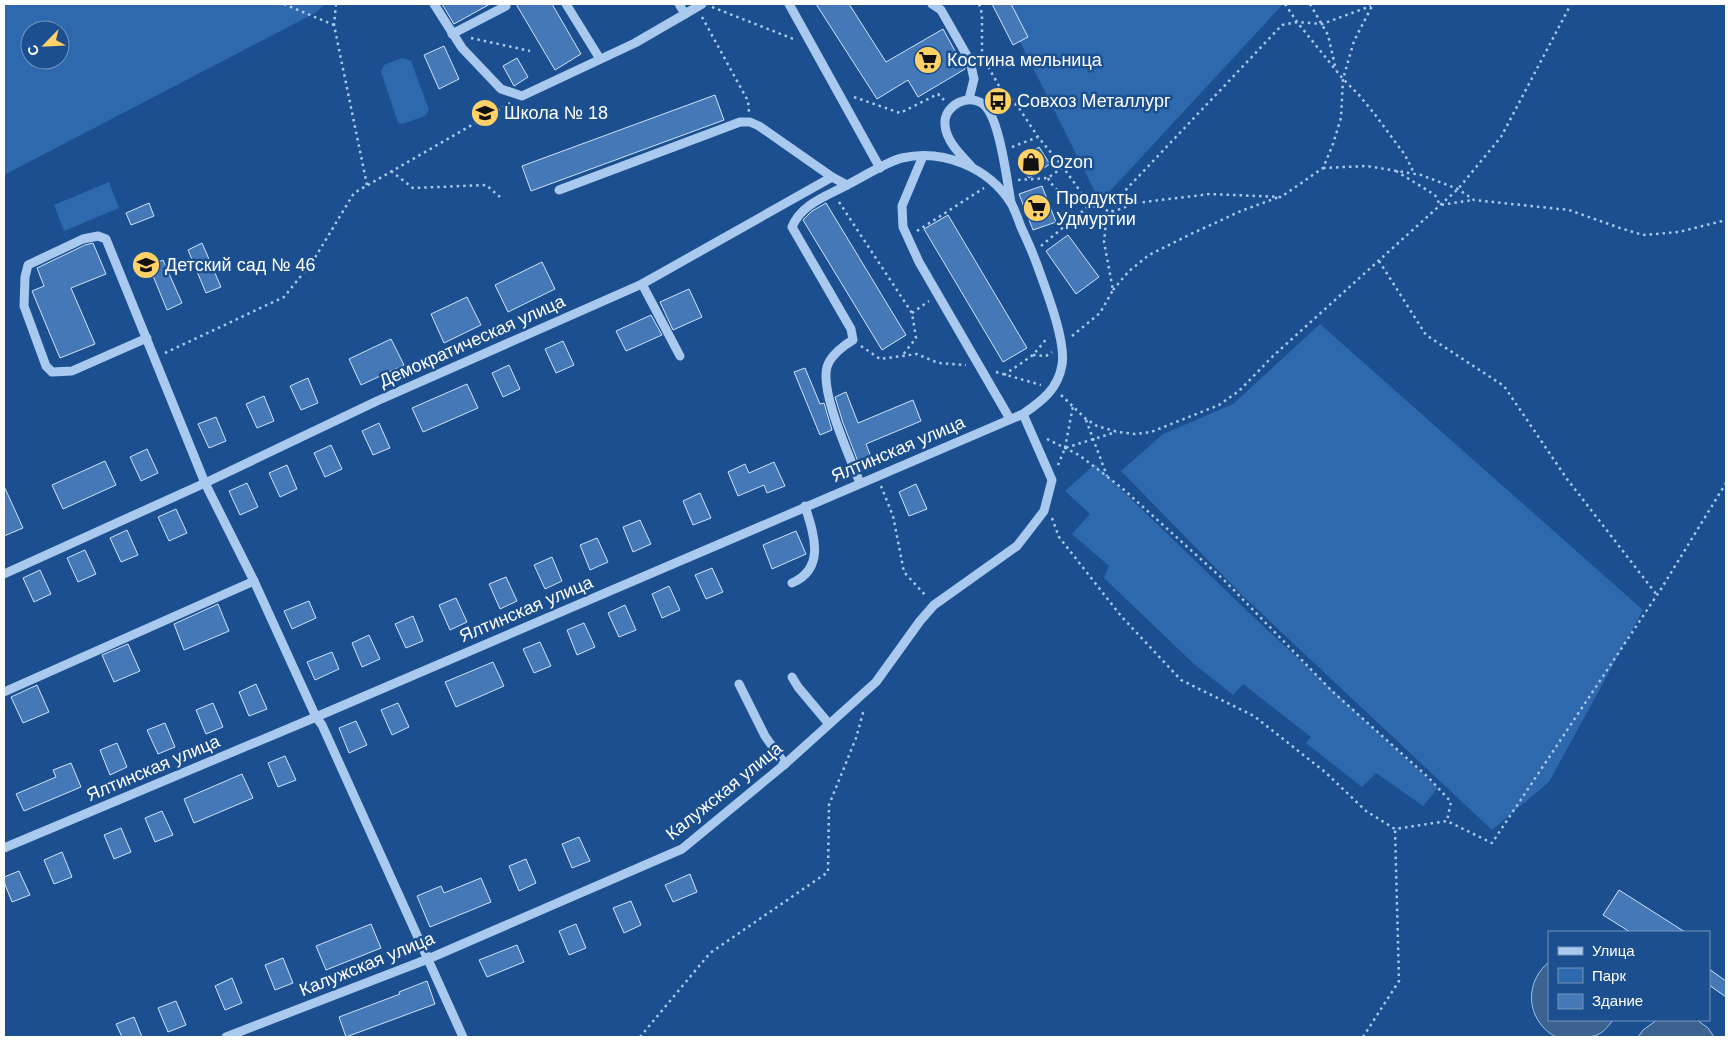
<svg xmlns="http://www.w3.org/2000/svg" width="1730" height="1041" viewBox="0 0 1730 1041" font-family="Helvetica,sans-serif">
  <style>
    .green { fill: #2e69ad; fill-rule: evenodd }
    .water { fill: #3c6290; stroke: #9cc4f0 }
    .building { fill: #4478b7; stroke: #cfe3fa }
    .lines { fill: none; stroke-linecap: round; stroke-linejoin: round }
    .path { stroke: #a9c9ee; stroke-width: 2.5; stroke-dasharray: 2.5 4; stroke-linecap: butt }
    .minor { stroke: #a9c9ee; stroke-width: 9 }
    .labels { text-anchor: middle; stroke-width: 5; stroke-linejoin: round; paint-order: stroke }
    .poi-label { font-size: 18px; fill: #fff; stroke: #1b4f8f; text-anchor: start }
    .street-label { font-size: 18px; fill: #fff; stroke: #1b4f8f }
  </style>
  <rect width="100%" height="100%" fill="#1b4f8f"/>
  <g class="green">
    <path d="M 4,4 L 325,4 L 315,13 L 4,175 ZM 30,30 L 60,30 L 60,60 L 30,60 Z"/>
    <polygon points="1001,4 1283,4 1100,202"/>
    <polygon points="402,58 411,61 429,110 425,116 402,124 399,123 397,120 381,72 384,65"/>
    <polygon points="109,182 119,208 64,231 54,205"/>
    <polygon points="1320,324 1643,610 1549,782 1492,830 1245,598 1121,471 1163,434 1233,404"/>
    <polygon points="1095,464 1245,609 1438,788 1423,806 1376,773 1362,787 1306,743 1311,737 1243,684 1233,695 1194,664 1104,578 1109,566 1072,534 1090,514 1065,491"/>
  </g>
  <g class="water">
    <path d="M 1549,962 L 1549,1020 L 1613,1020 C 1601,1036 1597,1037 1578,1037 C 1572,1037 1564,1038 1558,1037 C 1552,1036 1547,1031 1543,1027 C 1525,1007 1529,978 1549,962 Z"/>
    <polygon points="1657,1020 1697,1020 1708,1028 1714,1037 1638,1037 1643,1030"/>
  </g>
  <g class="building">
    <polygon points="442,4 490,4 454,24"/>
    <polygon points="516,4 552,4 581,54 555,70"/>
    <polygon points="816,4 849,4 886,62 943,29 965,69 918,97 908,80 877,99"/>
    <polygon points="992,4 1011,4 1028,37 1013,45"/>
    <polygon points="444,46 459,79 439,89 424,55"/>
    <polygon points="517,58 528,77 514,86 503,66"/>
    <polygon points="715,95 724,120 531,191 522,166"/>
    <polygon points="1039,147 1050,164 1029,178 1018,160"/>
    <polygon points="1042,186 1056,222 1033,230 1019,194"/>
    <polygon points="149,203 154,216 131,225 126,213"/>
    <polygon points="826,203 906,335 882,350 803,220 812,211"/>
    <polygon points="948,215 1027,348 1003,362 924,229"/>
    <polygon points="1068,235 1099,277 1076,294 1046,251"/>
    <polygon points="93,243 106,274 71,288 95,344 60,358 32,291 44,286 37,268 85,245"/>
    <polygon points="202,243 221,287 206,293 188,250"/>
    <polygon points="163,260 182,303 167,310 149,266"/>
    <polygon points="542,262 555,289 508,312 495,285"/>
    <polygon points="689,289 702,317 673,330 660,302"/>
    <polygon points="467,297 481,325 444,343 431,314"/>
    <polygon points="651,315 662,335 626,351 616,331"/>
    <polygon points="391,339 404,365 361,385 349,359"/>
    <polygon points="563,341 574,365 556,373 545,349"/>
    <polygon points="509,365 520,389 503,397 492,373"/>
    <polygon points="805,368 820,404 824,403 832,430 820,435 794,372"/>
    <polygon points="308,378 318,403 301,410 290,386"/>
    <polygon points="467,384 478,408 423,432 412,408"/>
    <polygon points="846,392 858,423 913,400 921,421 866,444 873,462 860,467 843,423 835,397"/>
    <polygon points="264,396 274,421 257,428 246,404"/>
    <polygon points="216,417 226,441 209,448 198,424"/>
    <polygon points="379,423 390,448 373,455 362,431"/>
    <polygon points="331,445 342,469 325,477 314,453"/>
    <polygon points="147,449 158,473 141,481 130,457"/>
    <polygon points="105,461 116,485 63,509 52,485"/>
    <polygon points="774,462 785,486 767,493 764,485 738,496 728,472 745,464 749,473"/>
    <polygon points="287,465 297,489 280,497 269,473"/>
    <polygon points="247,483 258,507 240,515 229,491"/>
    <polygon points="916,484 927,509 909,516 899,492"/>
    <polygon points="4,486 23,528 4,536"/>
    <polygon points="700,493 711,518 693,525 683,501"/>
    <polygon points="176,509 187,533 169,541 158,517"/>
    <polygon points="640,520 651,544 633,552 623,527"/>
    <polygon points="127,530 138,555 121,562 110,538"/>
    <polygon points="796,531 806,554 772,569 763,545"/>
    <polygon points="597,538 608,562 590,570 580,545"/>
    <polygon points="85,550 96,574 78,582 67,558"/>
    <polygon points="552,557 562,581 545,589 534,565"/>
    <polygon points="712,568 723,592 706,599 695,575"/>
    <polygon points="40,570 51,594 34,602 23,578"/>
    <polygon points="506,577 517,601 500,609 489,584"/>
    <polygon points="669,586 680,610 662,618 652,594"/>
    <polygon points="456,598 467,622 450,630 439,605"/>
    <polygon points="309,601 316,618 292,629 284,611"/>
    <polygon points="218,604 229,631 184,650 174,624"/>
    <polygon points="625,605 636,630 619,637 608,613"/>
    <polygon points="413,616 423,641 406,648 395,624"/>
    <polygon points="584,623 595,647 577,655 567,630"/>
    <polygon points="369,635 380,659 362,667 352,643"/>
    <polygon points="540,642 551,666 534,673 523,649"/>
    <polygon points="128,644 140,671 114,682 102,655"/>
    <polygon points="332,652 339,669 315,680 307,662"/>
    <polygon points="493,662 504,686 456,707 445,682"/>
    <polygon points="256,684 267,709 249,716 239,692"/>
    <polygon points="37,685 49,712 23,723 11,697"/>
    <polygon points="213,703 223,727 206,734 196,710"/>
    <polygon points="398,703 409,727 392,735 381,710"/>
    <polygon points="356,721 367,745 349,753 339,728"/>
    <polygon points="165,723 175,747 158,754 147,730"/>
    <polygon points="117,743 127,767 110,775 100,750"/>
    <polygon points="285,756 296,780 278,787 268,763"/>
    <polygon points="71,763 81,787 24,811 16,794 56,777 53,770"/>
    <polygon points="242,774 253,798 194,823 184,799"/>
    <polygon points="162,811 173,835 155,842 145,818"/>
    <polygon points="121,828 131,852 114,859 104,835"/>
    <polygon points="579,837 590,861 572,868 562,844"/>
    <polygon points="62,852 72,877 54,884 44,860"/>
    <polygon points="526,859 536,883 519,891 509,866"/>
    <polygon points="19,871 30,895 12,902 4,882 4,877"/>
    <polygon points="690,874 697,892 673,902 665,885"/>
    <polygon points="481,878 491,902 430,927 417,896 441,886 444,893"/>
    <polygon points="1619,890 1685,932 1630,932 1603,915"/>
    <polygon points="631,901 641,925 624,933 613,908"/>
    <polygon points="371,924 381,948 326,970 316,946"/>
    <polygon points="576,924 586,948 569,955 559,931"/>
    <polygon points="517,945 524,962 487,977 479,960"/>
    <polygon points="283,958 293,983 275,990 265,965"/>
    <polygon points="1709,969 1726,981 1726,997 1709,985"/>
    <polygon points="232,978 242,1003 225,1010 215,986"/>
    <polygon points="427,981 435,1004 346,1037 339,1017 400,994 399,992"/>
    <polygon points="176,1001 186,1025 168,1032 158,1008"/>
    <polygon points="134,1017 142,1037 122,1037 116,1024"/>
  </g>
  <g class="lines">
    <g class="path">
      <polyline points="284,4 334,25"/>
      <polyline points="336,4 334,25 367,185"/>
      <polyline points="979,4 982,14 982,56 999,86 1019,108 1038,137"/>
      <polyline points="1285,4 1297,22 1322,24 1371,6"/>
      <polyline points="1310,4 1328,35 1336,70"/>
      <polyline points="712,7 796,40"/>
      <polyline points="702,17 748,101 749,112"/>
      <polyline points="471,38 530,51"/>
      <polyline points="854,97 900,113 938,94 944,100"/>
      <polyline points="1012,147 1038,137 1063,167 1090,205 1112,212 1120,196 1282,25 1297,22 1343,79 1359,95 1373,112 1405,155 1414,173"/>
      <polyline points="1323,168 1367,166 1421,175 1458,189 1474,200 1569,210 1620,228 1643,235 1679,232 1726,220"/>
      <polyline points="391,171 413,188 486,185 500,197"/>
      <polyline points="1396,171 1435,195 1440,205 1473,200"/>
      <path d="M 1048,178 C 1055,192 1067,197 1083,195"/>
      <polyline points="1018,180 1048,178 1063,167"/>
      <polyline points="839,202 912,313 916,338 902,356"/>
      <polyline points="917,231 984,188"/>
      <polyline points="1041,246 1090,205"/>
      <polyline points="1379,261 1426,335 1504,386 1567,479 1657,595"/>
      <polyline points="1113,290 1129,271 1149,255 1191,234 1241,211 1279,197"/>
      <polyline points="912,313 929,301"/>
      <polyline points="1072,336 1100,313 1113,290 1104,242 1106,222 1112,212 1136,203 1210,194 1281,197 1323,168 1333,144 1341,118 1343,79 1354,41 1373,4"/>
      <polyline points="861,346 880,359 917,354 938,363 966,365"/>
      <polyline points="165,353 284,297 313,261 354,193 510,103"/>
      <polyline points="1033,355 1046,356 1052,352"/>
      <polyline points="996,372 1041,385"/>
      <polyline points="1004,375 1033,355 1048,337"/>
      <polyline points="1061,395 1086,419 1097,426 1118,432 1135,434 1151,432 1219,405 1239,391 1273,356 1458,189 1501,137 1571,4"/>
      <polyline points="1086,420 1107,476"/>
      <polyline points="1047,439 1079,455 1122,488 1224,580 1332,691 1429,778 1451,802 1447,821"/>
      <polyline points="1065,448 1073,406"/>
      <polyline points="1058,465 1065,448 1116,432"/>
      <polyline points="881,486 893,516 904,572 926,596"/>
      <polyline points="1052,518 1059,537 1121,616 1181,680 1254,716 1325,772 1366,811 1395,829 1447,821 1492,843 1661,589 1726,483"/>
      <polyline points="640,1037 710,953 828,872 829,805 856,738 864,709"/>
      <polyline points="1363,1037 1399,981 1395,829"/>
    </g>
    <g class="minor">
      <polyline points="434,4 462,48 501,89 522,96 635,43 685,14"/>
      <polyline points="566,4 600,59"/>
      <polyline points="679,4 685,14 702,4"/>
      <polyline points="789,4 880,168"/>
      <polyline points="932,4 941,10 970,61 974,79 969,99"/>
      <polyline points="452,34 506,6"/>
      <polyline points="923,156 902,206 903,227 919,262 1010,419"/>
      <path d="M 971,166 C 961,155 946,141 945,125 C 943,104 972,91 986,107 C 1000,123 1007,180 1011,203"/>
      <path d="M 847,185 C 827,196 801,204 792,227 L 851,329 L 853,340 C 844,345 830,356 827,367 C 820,393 850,457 860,483"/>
      <polyline points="559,190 740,122 750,122 759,126 832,177"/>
      <polyline points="642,284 680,356"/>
      <polyline points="147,338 72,371 52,372 46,366 24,306 25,277 28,265 83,239 98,236 106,239 205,483 254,581 316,717 322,725 463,1037"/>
      <path d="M 4,574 L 205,483 L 377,401 L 642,284 L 832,177 L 847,185 C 861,178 888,161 902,158 C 943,149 988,167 1011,203 C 1015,210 1018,219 1021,227 C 1028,242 1035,258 1040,273 C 1048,295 1066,342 1062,365 C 1058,389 1042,401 1023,414 L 316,717 L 4,848"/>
      <path d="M 792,583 C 826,568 814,535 805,506"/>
      <polyline points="792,677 798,687 829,724"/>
      <polyline points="739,684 765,736 785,764"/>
      <polyline points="4,692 254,581"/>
      <polyline points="226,1037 428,959 682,849 785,764 876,682 920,621 934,605 1017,546 1044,511 1052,480 1023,414"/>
    </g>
  </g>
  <defs>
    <symbol id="supermarket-disc" viewBox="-11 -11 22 22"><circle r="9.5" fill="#ffd166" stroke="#1b4f8f"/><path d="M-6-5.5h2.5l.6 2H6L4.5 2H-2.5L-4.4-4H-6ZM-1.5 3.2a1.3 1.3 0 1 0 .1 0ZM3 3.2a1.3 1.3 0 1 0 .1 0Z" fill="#111"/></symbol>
    <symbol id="bus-disc" viewBox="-11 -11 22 22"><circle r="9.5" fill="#ffd166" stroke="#1b4f8f"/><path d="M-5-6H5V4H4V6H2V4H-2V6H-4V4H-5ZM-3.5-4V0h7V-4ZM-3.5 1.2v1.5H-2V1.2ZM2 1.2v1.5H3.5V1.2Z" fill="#111"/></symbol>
    <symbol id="school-disc" viewBox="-11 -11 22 22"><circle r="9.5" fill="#ffd166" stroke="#1b4f8f"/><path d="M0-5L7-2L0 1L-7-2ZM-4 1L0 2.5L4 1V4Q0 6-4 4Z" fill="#111"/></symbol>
    <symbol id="shop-disc" viewBox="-11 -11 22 22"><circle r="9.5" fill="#ffd166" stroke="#1b4f8f"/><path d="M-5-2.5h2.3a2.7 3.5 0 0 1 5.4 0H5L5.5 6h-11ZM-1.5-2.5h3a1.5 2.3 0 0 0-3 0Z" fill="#111"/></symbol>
  </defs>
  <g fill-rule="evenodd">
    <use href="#supermarket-disc" x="912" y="44" width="32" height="32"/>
    <use href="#bus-disc" x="982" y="85" width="32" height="32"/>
    <use href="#school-disc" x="469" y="97" width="32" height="32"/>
    <use href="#shop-disc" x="1015" y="146" width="32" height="32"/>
    <use href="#supermarket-disc" x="1021" y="192" width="32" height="32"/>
    <use href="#school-disc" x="130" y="249" width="32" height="32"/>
  </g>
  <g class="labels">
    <g class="poi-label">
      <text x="947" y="66">Костина мельница</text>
      <text x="1017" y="107">Совхоз Металлург</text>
      <text x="504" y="119">Школа № 18</text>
      <text x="1050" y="168">Ozon</text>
      <text x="1056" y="204">Продукты<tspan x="1056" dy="21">Удмуртии</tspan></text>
      <text x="165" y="271">Детский сад № 46</text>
    </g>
    <g class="street-label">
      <text transform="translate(472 341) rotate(-24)" y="6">Демократическая улица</text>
      <text transform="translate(898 449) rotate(-23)" y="6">Ялтинская улица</text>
      <text transform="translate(526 609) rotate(-23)" y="6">Ялтинская улица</text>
      <text transform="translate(153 768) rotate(-23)" y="6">Ялтинская улица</text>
      <text transform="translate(724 791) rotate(-39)" y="6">Калужская улица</text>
      <text transform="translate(367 964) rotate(-22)" y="6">Калужская улица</text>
    </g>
  </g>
  <rect width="1730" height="1041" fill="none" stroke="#ffffff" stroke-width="10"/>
  <rect x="1548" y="931" width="162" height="90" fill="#1b4f8f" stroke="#7695bc"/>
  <rect x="1558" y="947" width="25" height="8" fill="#a9c9ee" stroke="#7695bc"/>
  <text x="1592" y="956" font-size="15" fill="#ffffff">Улица</text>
  <rect x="1558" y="968" width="25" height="15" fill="#2e69ad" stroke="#7695bc"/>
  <text x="1592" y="981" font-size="15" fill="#ffffff">Парк</text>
  <rect x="1558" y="994" width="25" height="15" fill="#4478b7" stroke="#7695bc"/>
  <text x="1592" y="1006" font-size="15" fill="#ffffff">Здание</text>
  <g transform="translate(45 45) rotate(246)"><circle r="24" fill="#1b4f8f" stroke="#7695bc"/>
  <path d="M0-4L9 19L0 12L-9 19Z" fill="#ffd166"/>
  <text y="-8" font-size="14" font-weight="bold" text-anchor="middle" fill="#ffffff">С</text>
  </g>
</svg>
